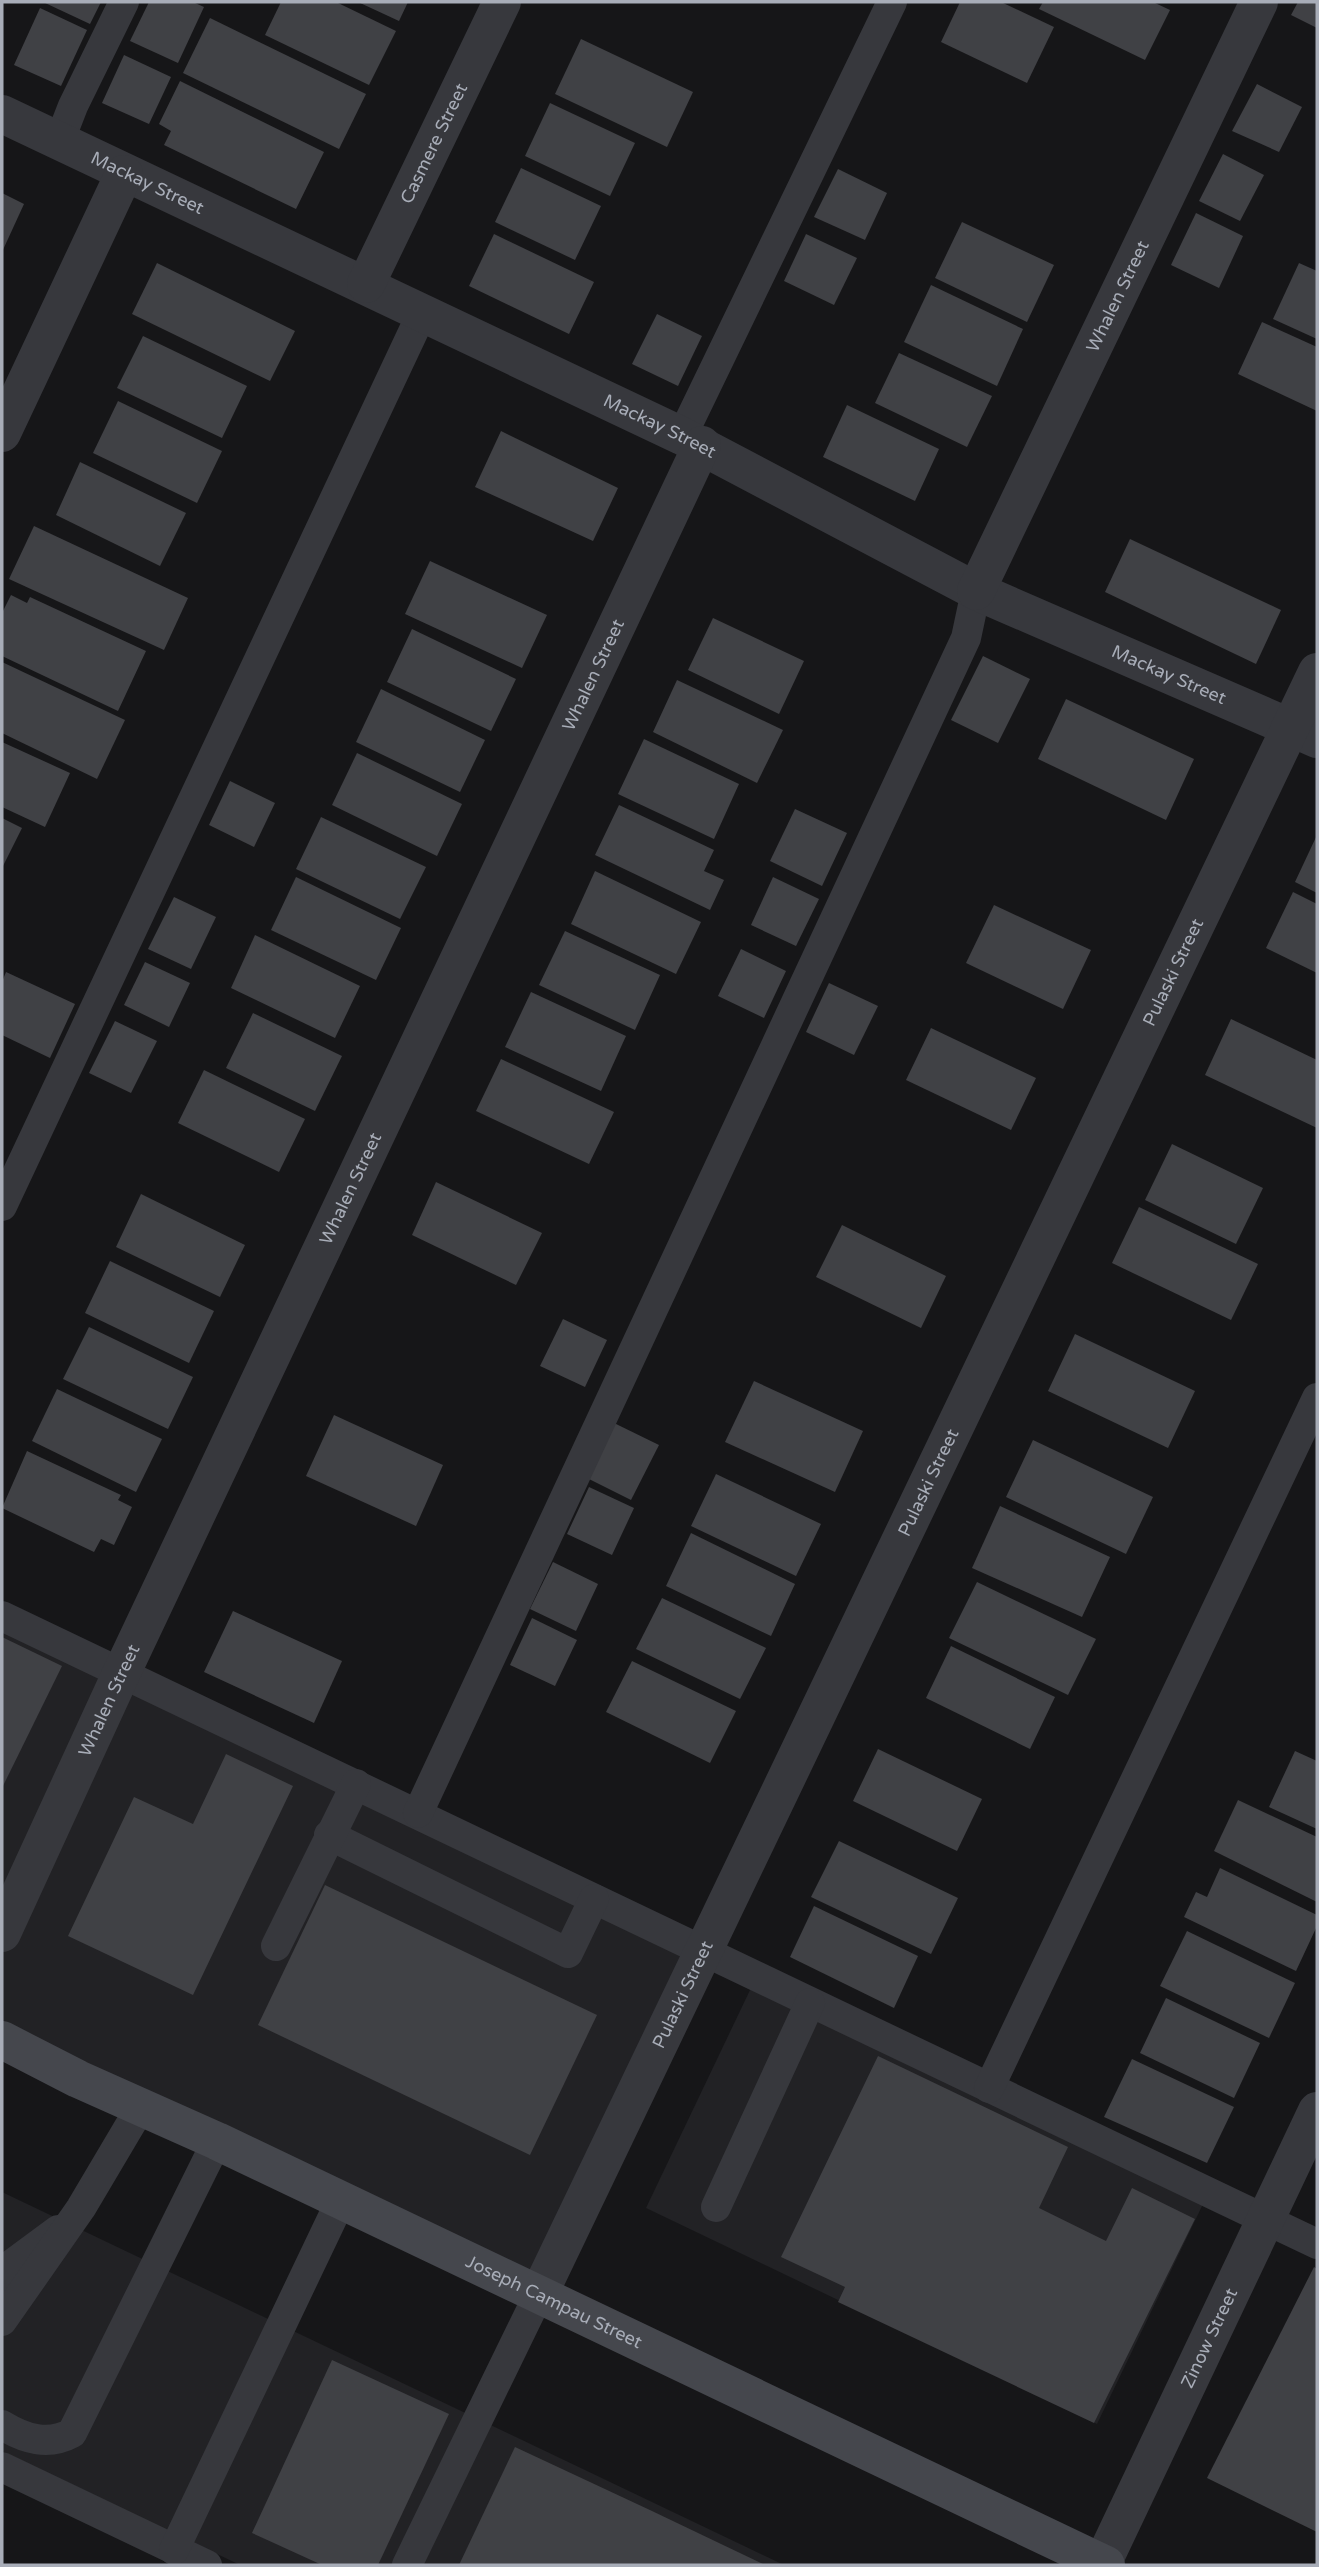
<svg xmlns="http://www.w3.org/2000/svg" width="1319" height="2567" viewBox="0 0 1319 2567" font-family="'Varela Round',sans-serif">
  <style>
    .built { fill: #222225 }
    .building { fill: #404145 }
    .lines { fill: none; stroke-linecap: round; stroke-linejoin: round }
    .lane { stroke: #37383d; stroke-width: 30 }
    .street { stroke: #37383d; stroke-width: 38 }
    .secondary { stroke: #45474d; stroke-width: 38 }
    .labels { text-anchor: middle; stroke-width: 6; stroke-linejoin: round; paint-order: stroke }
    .street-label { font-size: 18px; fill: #a8adb8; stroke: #111113 }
  </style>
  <rect width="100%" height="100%" fill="#161618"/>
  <g class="built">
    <polygon points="2,1617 703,1952 539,2294 2,2038"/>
    <polygon points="751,1988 1203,2204 1097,2424 646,2208"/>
    <polygon points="2,2192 784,2565 240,2565 2,2451"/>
  </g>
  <g class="building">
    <polygon points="43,2 101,2 90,24"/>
    <polygon points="149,2 193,2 204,7 178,63 130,41"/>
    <polygon points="281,2 336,2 396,31 369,85 265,35"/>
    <polygon points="358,2 408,2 399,21"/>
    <polygon points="960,2 1001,2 1054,27 1027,83 941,42"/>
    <polygon points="1043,2 1153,2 1170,10 1145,60 1039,9"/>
    <polygon points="1298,2 1317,2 1317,28 1291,15"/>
    <polygon points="40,8 87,30 61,86 14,65"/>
    <polygon points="210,18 366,94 339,149 183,73"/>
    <polygon points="581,39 693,92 667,147 555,94"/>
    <polygon points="124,55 171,77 149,124 102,103"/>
    <polygon points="180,81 324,152 296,209 164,145 171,131 159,124"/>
    <polygon points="1257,84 1302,107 1279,152 1232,131"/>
    <polygon points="550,103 635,143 610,196 525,156"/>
    <polygon points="1223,154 1264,175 1240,221 1199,201"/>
    <polygon points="521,168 601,206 575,260 495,222"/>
    <polygon points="838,169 887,193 865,240 814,217"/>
    <polygon points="2,193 24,204 2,252"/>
    <polygon points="1196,213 1243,236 1219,288 1171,265"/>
    <polygon points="962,222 1054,265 1027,322 935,278"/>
    <polygon points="494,234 594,282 569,334 469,286"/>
    <polygon points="806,234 857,258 834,305 784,281"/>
    <polygon points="157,263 295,331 270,381 132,314"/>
    <polygon points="1299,263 1317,271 1317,339 1273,319"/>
    <polygon points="931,285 1023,329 997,386 904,342"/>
    <polygon points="657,314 702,336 678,386 632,364"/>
    <polygon points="1262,322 1317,347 1317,411 1238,374"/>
    <polygon points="143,336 247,386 222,438 117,388"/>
    <polygon points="899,353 992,396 967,447 875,403"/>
    <polygon points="118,401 222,451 197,503 93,453"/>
    <polygon points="847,405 939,449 915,501 823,457"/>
    <polygon points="501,431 618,488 593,541 475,487"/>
    <polygon points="80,462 186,513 160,566 56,515"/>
    <polygon points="34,526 188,598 164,650 9,579"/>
    <polygon points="1130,539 1281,610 1256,664 1105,592"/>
    <polygon points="430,561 547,615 522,668 405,614"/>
    <polygon points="11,595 27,603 30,597 146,651 118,711 2,656 2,613"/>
    <polygon points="713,618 804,661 779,714 688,670"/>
    <polygon points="412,629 516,679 491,731 387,682"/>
    <polygon points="983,656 1030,679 998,743 951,720"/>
    <polygon points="2,662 125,720 97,779 2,733"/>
    <polygon points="677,680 783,730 757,783 653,732"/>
    <polygon points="381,689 485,740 460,792 356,742"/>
    <polygon points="1066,699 1194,759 1166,820 1038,759"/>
    <polygon points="644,739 739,784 714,839 618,794"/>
    <polygon points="2,742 70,773 45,827 2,807"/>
    <polygon points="357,753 462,804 437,856 332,805"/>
    <polygon points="230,781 275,803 254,847 209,825"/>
    <polygon points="619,805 714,850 704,871 724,880 710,910 595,855"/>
    <polygon points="795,809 847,833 822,886 770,861"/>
    <polygon points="321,817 426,867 400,919 296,869"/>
    <polygon points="2,818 22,828 2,868"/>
    <polygon points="1317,835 1317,893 1295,882"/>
    <polygon points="595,871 701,922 676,974 571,924"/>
    <polygon points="296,877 401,928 376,980 271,930"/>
    <polygon points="773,877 819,899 796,946 751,925"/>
    <polygon points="1293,892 1317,904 1317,973 1266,948"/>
    <polygon points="174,897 216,917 191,969 148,949"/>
    <polygon points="994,905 1091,950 1063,1009 966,963"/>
    <polygon points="565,931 660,975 635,1030 539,985"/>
    <polygon points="255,935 360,986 335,1038 231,988"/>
    <polygon points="741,949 786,971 764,1018 718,996"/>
    <polygon points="145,962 190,983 169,1027 124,1005"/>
    <polygon points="6,972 75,1004 50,1058 2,1035 2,982"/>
    <polygon points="829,983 878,1006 854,1055 806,1032"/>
    <polygon points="531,992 626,1036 601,1091 505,1047"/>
    <polygon points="253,1013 342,1056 315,1111 226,1068"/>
    <polygon points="1231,1019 1317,1060 1317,1128 1205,1075"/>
    <polygon points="115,1021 157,1041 131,1093 89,1073"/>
    <polygon points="931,1028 1036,1078 1011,1130 906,1080"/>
    <polygon points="501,1059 614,1112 589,1164 476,1111"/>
    <polygon points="204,1070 305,1119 279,1172 178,1123"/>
    <polygon points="1172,1144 1263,1188 1236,1244 1145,1200"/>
    <polygon points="436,1182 542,1233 516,1285 412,1235"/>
    <polygon points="141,1194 245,1245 220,1297 116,1247"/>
    <polygon points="1139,1207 1258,1264 1231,1320 1112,1263"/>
    <polygon points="842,1225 946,1276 921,1328 816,1277"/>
    <polygon points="110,1261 214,1311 189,1363 85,1313"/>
    <polygon points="563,1319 607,1340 585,1387 540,1366"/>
    <polygon points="89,1327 193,1377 168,1429 63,1379"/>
    <polygon points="1075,1334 1195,1391 1168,1448 1048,1391"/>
    <polygon points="754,1381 863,1431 835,1492 725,1442"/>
    <polygon points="57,1389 162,1439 136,1492 32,1441"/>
    <polygon points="334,1415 443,1465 416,1526 306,1476"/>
    <polygon points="614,1423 659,1445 631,1500 587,1478"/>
    <polygon points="1033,1440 1153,1497 1126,1554 1006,1497"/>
    <polygon points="27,1451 121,1495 118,1500 132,1507 114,1545 101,1539 94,1552 2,1508"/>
    <polygon points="716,1474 821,1524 796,1576 691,1526"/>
    <polygon points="589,1487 634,1508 612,1555 567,1534"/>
    <polygon points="1000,1506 1110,1557 1082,1617 972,1568"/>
    <polygon points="691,1533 795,1584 771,1636 666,1586"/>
    <polygon points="553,1562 598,1584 576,1631 530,1609"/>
    <polygon points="977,1582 1096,1639 1068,1695 949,1638"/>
    <polygon points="662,1598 766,1648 740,1699 636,1649"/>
    <polygon points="233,1611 342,1661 314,1723 204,1672"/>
    <polygon points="532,1618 577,1640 555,1686 510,1665"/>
    <polygon points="2,1637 62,1666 2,1788"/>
    <polygon points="951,1646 1055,1697 1030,1749 926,1698"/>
    <polygon points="632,1661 736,1711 710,1763 606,1712"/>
    <polygon points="878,1749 982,1799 957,1851 853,1801"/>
    <polygon points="1295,1751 1317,1761 1317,1829 1269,1807"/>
    <polygon points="226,1754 293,1786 193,1995 68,1936 134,1797 193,1824"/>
    <polygon points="1238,1800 1317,1837 1317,1902 1214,1851"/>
    <polygon points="839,1841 958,1898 931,1954 811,1897"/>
    <polygon points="1220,1868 1317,1915 1317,1926 1296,1971 1184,1917 1196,1892 1207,1897"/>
    <polygon points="325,1885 597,2015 530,2155 258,2025"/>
    <polygon points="814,1906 918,1956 894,2008 790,1957"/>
    <polygon points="1187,1931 1295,1983 1269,2038 1160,1986"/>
    <polygon points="1166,1998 1260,2043 1234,2098 1140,2053"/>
    <polygon points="878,2056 1068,2147 1039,2208 1106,2241 1132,2188 1195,2219 1094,2423 838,2302 845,2287 781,2257"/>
    <polygon points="1132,2059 1234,2107 1207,2163 1104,2117"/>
    <polygon points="1314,2267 1317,2269 1317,2532 1207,2478"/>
    <polygon points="332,2360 449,2414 378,2565 322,2565 252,2533"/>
    <polygon points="515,2447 652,2511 765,2565 459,2565"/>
  </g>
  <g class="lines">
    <g class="lane">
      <polyline points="59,142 73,106 124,2"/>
      <polyline points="682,436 892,2"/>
      <polyline points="2,1206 423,311"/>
      <polyline points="2,1616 1317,2244"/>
      <polyline points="418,1813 966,638 976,591"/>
      <polyline points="329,1835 568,1953 594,1899"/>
      <polyline points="276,1946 356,1784"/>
      <polyline points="989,2088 1317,1398"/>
      <polyline points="716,2207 810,2003"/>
      <polyline points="2,2285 12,2264 58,2230"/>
      <polyline points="2,2321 81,2208 142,2105"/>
      <path d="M 2,2425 C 25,2439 48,2446 72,2433 L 217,2141"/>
      <polyline points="2,2467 207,2565"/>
      <polyline points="174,2550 341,2200"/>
      <polyline points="407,2565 539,2294"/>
    </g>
    <g class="street">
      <path id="s1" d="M 2,114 L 682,436 L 976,591 L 1317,739"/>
      <path id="s2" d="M 366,284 L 502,2"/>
      <polyline points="2,433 124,174"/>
      <path id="s3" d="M 976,591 L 1259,2"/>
      <path id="s4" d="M 2,1933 L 121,1674 L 702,445"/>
      <path id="s5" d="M 539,2294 L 1317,672"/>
      <path id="s6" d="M 1102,2564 L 1317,2111"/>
    </g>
    <path class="secondary" id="s7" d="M 2,2040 L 78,2079 L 217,2141 L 1106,2565"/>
  </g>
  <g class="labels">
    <g class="street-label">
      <text dy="6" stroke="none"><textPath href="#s2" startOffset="156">Casmere Street</textPath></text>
      <text dy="6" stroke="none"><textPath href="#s1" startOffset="161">Mackay Street</textPath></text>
      <text dy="6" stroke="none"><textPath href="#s3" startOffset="327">Whalen Street</textPath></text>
      <text dy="6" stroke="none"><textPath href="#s1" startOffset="728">Mackay Street</textPath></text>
      <text dy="6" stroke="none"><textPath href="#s1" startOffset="1295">Mackay Street</textPath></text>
      <text dy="6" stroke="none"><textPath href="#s4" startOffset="1390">Whalen Street</textPath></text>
      <text dy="6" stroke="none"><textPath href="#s5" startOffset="1466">Pulaski Street</textPath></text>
      <text dy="6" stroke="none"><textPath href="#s4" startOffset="822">Whalen Street</textPath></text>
      <text dy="6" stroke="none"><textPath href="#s5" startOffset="900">Pulaski Street</textPath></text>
      <text dy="6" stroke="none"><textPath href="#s4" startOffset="256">Whalen Street</textPath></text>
      <text dy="6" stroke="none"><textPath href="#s5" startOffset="332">Pulaski Street</textPath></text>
      <text dy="6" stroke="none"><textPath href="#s7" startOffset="611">Joseph Campau Street</textPath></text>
      <text dy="6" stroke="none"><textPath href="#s6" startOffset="250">Zinow Street</textPath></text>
    </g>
  </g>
  <rect width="1319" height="2567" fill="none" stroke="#a8adb8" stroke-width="7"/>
</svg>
